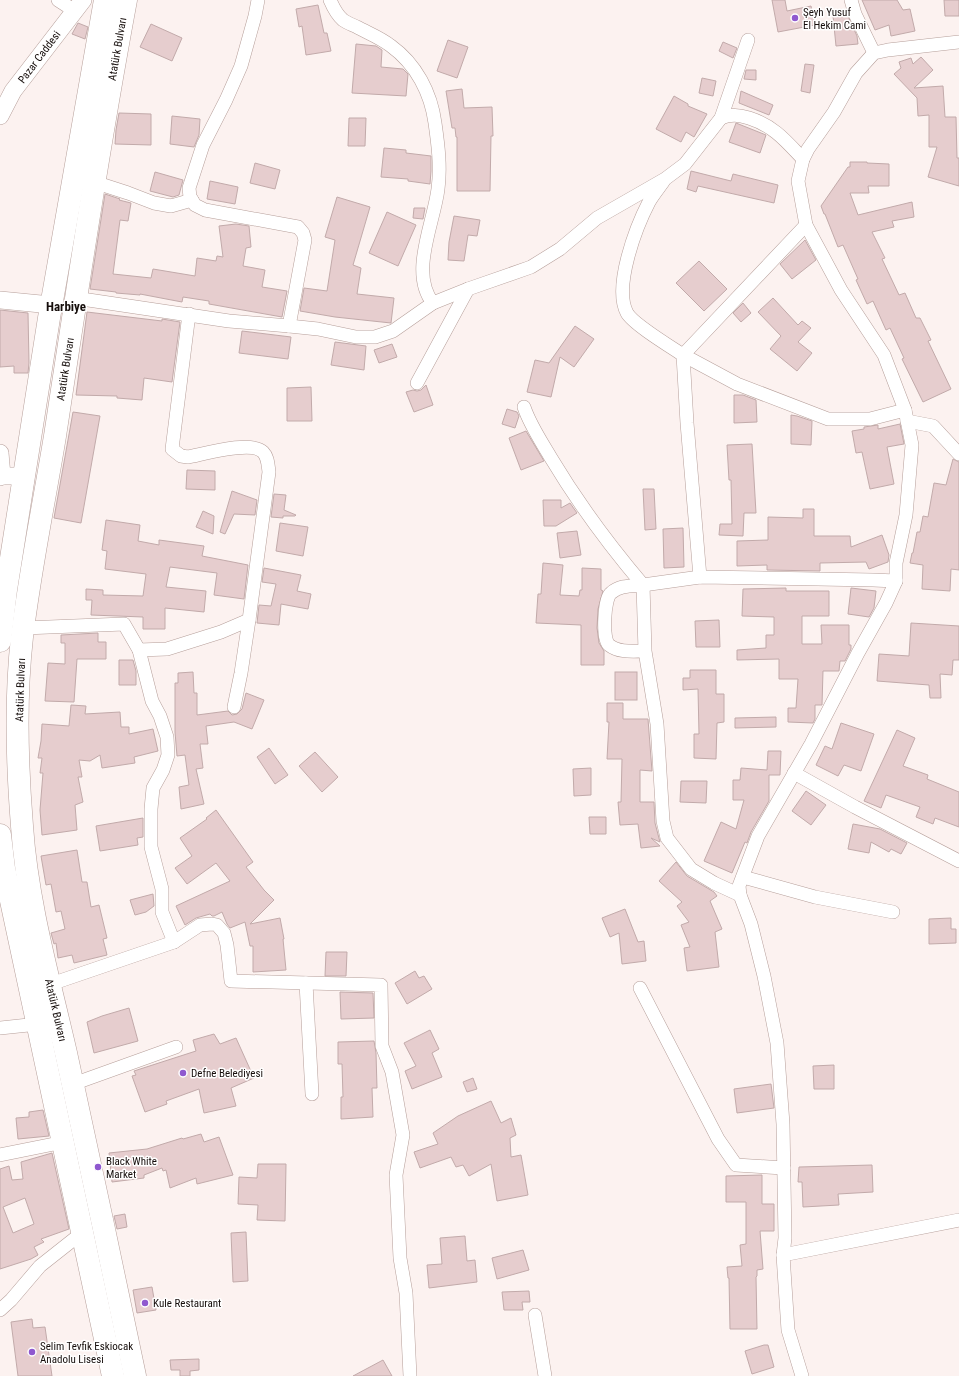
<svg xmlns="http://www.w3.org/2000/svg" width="959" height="1376" viewBox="0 0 959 1376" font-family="'Roboto Condensed',sans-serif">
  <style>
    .building { fill: #e6cdce; stroke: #c2aaaa; fill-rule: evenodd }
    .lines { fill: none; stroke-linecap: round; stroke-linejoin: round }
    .minor-casing { stroke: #b69f9a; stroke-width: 14 }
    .tertiary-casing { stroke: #b69f9a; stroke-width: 18 }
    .trunk-casing { stroke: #b69f9a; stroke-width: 23 }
    .minor { stroke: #fff; stroke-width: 13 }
    .tertiary { stroke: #fff; stroke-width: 17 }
    .trunk { stroke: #fff; stroke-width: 22 }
    .poi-dot { fill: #8f58cf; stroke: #fff; stroke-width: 1.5 }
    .labels { text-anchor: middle; stroke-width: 3; stroke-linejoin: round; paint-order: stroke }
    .poi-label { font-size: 11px; fill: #150d0b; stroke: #fff; text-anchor: start }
    .street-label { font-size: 11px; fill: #150d0b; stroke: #fff }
    .quarter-label { font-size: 13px; font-weight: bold; fill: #150d0b; stroke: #fff }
  </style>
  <rect width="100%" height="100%" fill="#fcf2f0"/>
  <g class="building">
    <polygon points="772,0 785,0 787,11 811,6 815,25 778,32"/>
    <polygon points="862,0 897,0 903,10 910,9 915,31 891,36 889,25 875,30"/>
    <polygon points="944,0 959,0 959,16 945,16"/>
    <polygon points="318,5 324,33 327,33 331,51 306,55 302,26 299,27 296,9"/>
    <polygon points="847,14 857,36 858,44 836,46 833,16"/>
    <polygon points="78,23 88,27 85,39 72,34"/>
    <polygon points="151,24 182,38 172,61 140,47"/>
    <polygon points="448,40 468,47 457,78 437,71"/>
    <polygon points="723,42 737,48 733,58 719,51"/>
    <polygon points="356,44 376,46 382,50 381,67 403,69 408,74 406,96 352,93"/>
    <polygon points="921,57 933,70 914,88 943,86 945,117 956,117 957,158 959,158 959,186 928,177 937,147 929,147 929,115 918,116 917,98 894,74 901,68 899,62 911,58 913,64"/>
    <polygon points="805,64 814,65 810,93 801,91"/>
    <polygon points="746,70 756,70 756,80 744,79"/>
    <polygon points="702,78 716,81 713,96 699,93"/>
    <polygon points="462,89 464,108 492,107 493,136 491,136 490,191 457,191 457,137 456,137 455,128 452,128 446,91"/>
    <polygon points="741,91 773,105 769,115 739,103"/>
    <polygon points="674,96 688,104 688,106 707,114 694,137 686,132 681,142 656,129"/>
    <polygon points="119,113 151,114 151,145 115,144 116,130"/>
    <polygon points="172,116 200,119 199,135 194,147 170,144"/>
    <polygon points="349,118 366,118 365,146 348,146"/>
    <polygon points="736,123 766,135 760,153 729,142"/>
    <polygon points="384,148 406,150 406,153 431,156 431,171 430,184 408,181 408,179 381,177"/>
    <polygon points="850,162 867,162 867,163 889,164 889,186 868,186 869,193 850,193 858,215 912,202 914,217 892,221 894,227 872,232 885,258 882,259 899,295 905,293 916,318 920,318 931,340 928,341 951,389 923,402 902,359 904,358 890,328 886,330 873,301 867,304 856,280 858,279 843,245 838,247 825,214 824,214 821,206 848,167 850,167"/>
    <polygon points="255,163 280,170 275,189 250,183"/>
    <polygon points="691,171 731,181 733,174 778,185 774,203 698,186 696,192 687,189"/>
    <polygon points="155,172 183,180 179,195 173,197 150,191"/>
    <polygon points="210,181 238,187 235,204 207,199"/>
    <polygon points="105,194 120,199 119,200 131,203 128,221 120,220 113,274 151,278 153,269 195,276 197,258 216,261 217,256 223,257 219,226 236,224 249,226 251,247 246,248 243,266 265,270 262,287 287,291 282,317 209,304 209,301 183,297 182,302 140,294 140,295 116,293 116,292 90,289"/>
    <polygon points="337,197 370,207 353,265 361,268 357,294 394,298 391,323 335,317 300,311 304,288 327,291 335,240 325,237"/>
    <polygon points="414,208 425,208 423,219 413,218"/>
    <polygon points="387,212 416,225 398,266 369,253"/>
    <polygon points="454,216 480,220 477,236 468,235 464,261 448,260 449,242"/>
    <polygon points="805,240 816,260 792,279 780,264"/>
    <polygon points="699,261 727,289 704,311 676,283"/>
    <polygon points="773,298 798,325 802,321 811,328 798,342 812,353 797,371 770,349 781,336 758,312"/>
    <polygon points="743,303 751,313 741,322 733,313"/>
    <polygon points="0,310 28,313 29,363 28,373 14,373 14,366 0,367"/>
    <polygon points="87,312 162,321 162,319 180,322 172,382 144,378 142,400 117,398 117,396 76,395"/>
    <polygon points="575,326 594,339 574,367 560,357 551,397 527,392 535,360 549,363"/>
    <polygon points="242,331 291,337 288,359 239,353"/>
    <polygon points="335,342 366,346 364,370 331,365"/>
    <polygon points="392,344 397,357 379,363 374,350"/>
    <polygon points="426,385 433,405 414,412 406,392 413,390 417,391 421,390"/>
    <polygon points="311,387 312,421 287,421 287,388"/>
    <polygon points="734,395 743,395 756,400 757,422 734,423"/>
    <polygon points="507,409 517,412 519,416 515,428 502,424"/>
    <polygon points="73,412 100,416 81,523 54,518"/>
    <polygon points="791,415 797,416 812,421 811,445 791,444"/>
    <polygon points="900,424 904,444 887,447 894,484 870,489 862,452 856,453 852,431 864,429 864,427 878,425 878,429"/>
    <polygon points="526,431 544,461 521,470 509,438"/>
    <polygon points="752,444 756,513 744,513 743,536 719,535 720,524 732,524 731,480 729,480 727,445"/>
    <polygon points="953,459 959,462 959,570 951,569 950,591 922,589 923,565 910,563 912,553 913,553 917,532 920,532 923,516 928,517 934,483 946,485"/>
    <polygon points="187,470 215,471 215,490 186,489"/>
    <polygon points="643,489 654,489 656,529 645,530"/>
    <polygon points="232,491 257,500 255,515 234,514 225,534 220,532"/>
    <polygon points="274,494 286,495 284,510 296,515 295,516 283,516 283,518 271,517"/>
    <polygon points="543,500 561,500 561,508 570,503 577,513 556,526 544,526"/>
    <polygon points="803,509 814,509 814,536 850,536 851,547 882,535 889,555 888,562 869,569 866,562 820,563 820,571 767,570 767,565 737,566 737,541 768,540 768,517 803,518"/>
    <polygon points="203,511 214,516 213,534 196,527"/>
    <polygon points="106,520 140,525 138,541 159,545 159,540 204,546 202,556 248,565 244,599 214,595 217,573 170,567 166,587 206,591 204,612 165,608 165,629 143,629 143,617 91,615 92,600 86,600 86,589 103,590 103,595 143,596 146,574 105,569 107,551 102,550"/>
    <polygon points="280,523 308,527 303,556 276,551"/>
    <polygon points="683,528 684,567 664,568 663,529"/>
    <polygon points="577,531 581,555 560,558 557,533"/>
    <polygon points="543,563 563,565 560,595 579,596 580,590 582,590 582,568 601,569 601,590 603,591 598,609 597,628 599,643 604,651 604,665 581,665 581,625 536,623 538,594 541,594"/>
    <polygon points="264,568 301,575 297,591 311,594 308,609 281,604 279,625 257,623 259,605 271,606 276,584 262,582"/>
    <polygon points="786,588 786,591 829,591 829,616 802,616 802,644 822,644 821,625 849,625 849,645 851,645 851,649 845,661 840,661 839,671 823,671 822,705 815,705 815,719 813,723 788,722 788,708 796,708 798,679 779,679 779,659 737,660 737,650 766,648 766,635 774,635 774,617 742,616 743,589"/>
    <polygon points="851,588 876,591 874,608 869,617 848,614"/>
    <polygon points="719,620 720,647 696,647 695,621"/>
    <polygon points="911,623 959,626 959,660 953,660 952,675 940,674 941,698 930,698 929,685 877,681 879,654 909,656"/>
    <polygon points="98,633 98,642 106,642 106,659 77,659 74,702 45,701 48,663 65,664 65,643 61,643 61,635"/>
    <polygon points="119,660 133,660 136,671 136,685 119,685"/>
    <polygon points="690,670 716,670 716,694 724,694 724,722 717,723 716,759 694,758 694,734 699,734 698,689 683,690 683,678 690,678"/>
    <polygon points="193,672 194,693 197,693 197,715 228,711 232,715 237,714 242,709 246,693 264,700 252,729 234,722 206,726 208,744 200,744 203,768 196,769 204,804 181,809 179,787 189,785 185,755 177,756 175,732 175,683 178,683 178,673"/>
    <rect x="615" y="672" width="22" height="28"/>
    <polygon points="607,703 623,703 623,719 648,719 652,771 640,770 640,802 654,802 655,823 660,842 651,838 660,846 641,848 638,824 620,825 618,802 621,802 622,759 607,759 609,722 607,722"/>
    <polygon points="71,705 86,706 85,714 120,712 121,727 129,727 129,734 153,729 158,751 134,757 135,763 102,768 100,755 90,761 79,760 82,777 78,777 83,802 75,805 77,830 42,835 40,810 43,773 40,773 42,758 38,758 41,741 42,724 69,726"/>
    <polygon points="776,717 776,727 735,728 735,718"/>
    <polygon points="841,723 874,734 861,771 844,765 838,776 816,765 825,746 832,749"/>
    <polygon points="897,730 915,738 903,766 928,775 927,779 959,792 959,827 935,818 933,824 916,817 920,807 886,795 881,808 864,801"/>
    <polygon points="269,748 288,775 275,784 257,757"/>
    <polygon points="768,751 781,751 780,775 769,775 769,801 751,832 747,843 745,842 732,873 704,861 721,822 736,829 744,800 733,800 733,780 740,780 741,768 767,770"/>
    <polygon points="315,752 338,777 322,792 299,766"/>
    <polygon points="591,768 591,795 574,796 573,769"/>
    <polygon points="681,781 707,781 706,803 680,802"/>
    <polygon points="806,791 826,805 811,825 792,811"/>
    <polygon points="216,810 253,862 246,867 264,890 274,900 250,924 280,918 284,939 283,939 286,970 253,972 253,946 250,946 245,922 230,928 227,924 222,912 214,916 212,916 210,914 196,918 185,925 176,906 230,881 216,863 187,884 175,868 192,856 180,838 207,819 206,818"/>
    <polygon points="589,817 606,817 606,834 590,834"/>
    <polygon points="143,818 143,837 137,838 138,845 100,851 96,826"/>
    <polygon points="853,824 880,829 907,843 901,854 891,849 889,852 871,842 869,853 848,849"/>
    <polygon points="77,850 82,882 87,882 91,907 99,905 107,938 103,939 107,955 74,963 72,955 58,958 56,943 54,944 51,933 65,929 61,911 56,912 51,884 46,885 41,856"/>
    <polygon points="676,862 687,876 714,892 717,896 710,901 722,929 715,932 719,967 687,971 684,948 690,947 681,925 689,922 677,906 682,902 659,881"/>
    <polygon points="153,894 154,906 146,912 135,915 130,900"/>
    <polygon points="625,909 638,942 644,941 646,961 622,964 619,933 610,937 602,918"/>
    <polygon points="951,918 951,929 956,929 956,943 929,944 929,919"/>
    <polygon points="326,952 347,952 346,976 325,976"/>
    <polygon points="415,971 419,978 424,976 432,989 407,1004 395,983"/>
    <polygon points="340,992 373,993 374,1018 341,1019"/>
    <polygon points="129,1008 138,1041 94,1053 87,1022 102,1016"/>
    <polygon points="430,1030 439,1049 432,1053 442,1077 412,1089 405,1071 416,1066 404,1043"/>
    <polygon points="214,1034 220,1044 236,1038 254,1078 231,1088 236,1106 204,1113 199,1089 166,1101 167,1104 145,1112 132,1076 136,1075 134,1071 196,1051 193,1040"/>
    <polygon points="374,1041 376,1053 377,1088 372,1088 373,1117 341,1119 341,1097 343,1097 342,1064 338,1064 338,1042"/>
    <polygon points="834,1065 834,1089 814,1089 813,1066"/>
    <polygon points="473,1078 477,1089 467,1092 463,1082"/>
    <polygon points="771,1084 774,1108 737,1113 734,1089"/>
    <polygon points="491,1101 501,1123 511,1118 516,1135 510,1138 511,1157 521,1155 528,1195 497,1201 491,1164 469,1176 463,1165 456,1167 451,1157 420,1168 414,1152 438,1144 433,1133 458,1116"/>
    <polygon points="43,1110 49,1136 18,1139 16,1118 29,1117 29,1112"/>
    <polygon points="201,1134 204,1142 219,1137 233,1175 197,1184 196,1178 170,1188 166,1170 163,1171 162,1168 144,1175 144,1178 112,1182 109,1153 147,1149 182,1138 183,1139"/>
    <path d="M 52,1153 L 69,1229 L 41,1239 L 44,1242 L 34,1247 L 38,1255 L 31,1259 L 0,1269 L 0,1169 L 9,1166 L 12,1180 L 23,1179 L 21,1162 ZM 25,1198 L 34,1224 L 13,1233 L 3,1207 Z"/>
    <polygon points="258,1164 286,1164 285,1221 257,1220 258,1205 238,1204 239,1177 257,1178"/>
    <polygon points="872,1165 873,1192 838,1194 839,1205 803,1207 802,1182 798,1182 799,1167"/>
    <polygon points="762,1175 762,1204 774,1204 774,1231 760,1231 763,1269 757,1270 757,1276 756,1277 757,1329 730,1329 729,1278 728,1278 727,1267 742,1266 740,1245 746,1244 746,1202 726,1202 726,1176"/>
    <polygon points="125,1214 127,1227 117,1229 114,1216"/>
    <polygon points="246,1232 248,1281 233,1282 231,1233"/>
    <polygon points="465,1236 467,1261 475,1260 477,1282 429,1288 427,1265 442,1264 440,1238"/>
    <polygon points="523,1250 529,1270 497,1279 492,1258"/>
    <polygon points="152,1287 156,1310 137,1313 133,1290"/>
    <polygon points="529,1291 530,1302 522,1302 523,1310 504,1310 502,1292"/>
    <polygon points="32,1319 33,1328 45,1327 52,1376 18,1376 11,1322"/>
    <polygon points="764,1345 768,1345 774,1367 752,1374 745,1351"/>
    <polygon points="199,1359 199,1370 190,1371 190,1376 180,1376 180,1370 171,1370 170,1360"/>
    <polygon points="383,1360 392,1376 353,1376"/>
  </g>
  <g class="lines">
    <defs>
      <g id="minor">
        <polyline points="58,0 75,11"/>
        <polyline points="258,0 255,16 241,66 226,100 203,145 189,188 190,197 195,205 205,210 298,227 303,233 305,240 289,326"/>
        <path d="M 330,0 C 333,7 337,15 343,20 C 347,23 353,25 357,27 C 368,33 381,38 391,46 C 416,64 431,93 435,123 C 438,144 441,167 438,189 C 434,223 409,273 433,303"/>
        <polyline points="851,0 855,14 874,53"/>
        <path d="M 721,118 C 731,114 739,115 749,118 C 774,126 786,141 803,159"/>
        <polyline points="94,182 128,193 154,203 171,206 192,200"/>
        <path d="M 663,182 C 658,189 653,195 649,202 C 636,227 613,287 627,313 C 633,324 671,347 683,355 L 687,423 L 700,577"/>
        <polyline points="806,225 683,355 737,384 828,419 870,419 905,410"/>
        <polyline points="75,298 229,321 289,326 318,329 356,337 375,337 393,331 433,303 468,289 531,267 560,249 597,218 665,179 685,164 721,118 748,40"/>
        <polyline points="417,383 468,289"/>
        <path d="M 524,407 C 530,425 541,441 551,458 C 578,503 609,545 643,585 L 700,577 L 873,580 L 896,581"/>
        <polyline points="907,421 933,426 959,454"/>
        <polyline points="24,628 124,624 139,650 152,701 160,716 167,737 168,755 163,770 153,788 151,809 151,847 162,889 162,912 174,942"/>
        <path d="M 139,650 L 167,649 L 221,632 L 249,620 L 269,472 C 268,465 268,457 263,452 C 251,440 204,454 188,457 L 181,456 L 172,449 L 189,314"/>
        <path d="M 645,651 C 633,651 619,653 609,645 C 602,640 604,598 611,593 C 620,585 631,586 643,585 L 645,651 L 657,724 L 663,821 L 667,838 L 691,869 L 714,883 L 740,895"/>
        <polyline points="234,707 241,673 249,620"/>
        <polyline points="794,773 855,807 959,861"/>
        <polyline points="743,877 815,897 893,912"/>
        <polyline points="306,983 312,1094"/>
        <polyline points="51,984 174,942 200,925 212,924 217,925 224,933 227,945 231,981 381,985 382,1046 392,1072 403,1135 396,1175 400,1258 406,1293 410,1376"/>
        <polyline points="640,988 718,1139 736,1165 784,1168"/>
        <polyline points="0,1028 38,1024"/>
        <polyline points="73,1084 176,1047"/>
        <polyline points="0,1155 64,1142"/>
        <polyline points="783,1255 959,1220"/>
        <polyline points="0,1310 11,1300 40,1266 83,1232"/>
        <polyline points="535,1315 545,1376"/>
        <polyline points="802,1376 788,1330 783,1255 785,1238 783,1124 777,1043 764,976 751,924 740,895 739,886 758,836 811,744 858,653 886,603 896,581 896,563 906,515 912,445 905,410 884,355 841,290 806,225 798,181 803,159 808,149 834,112 856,73 874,53 888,50 959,42"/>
      </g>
      <g id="tertiary">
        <polyline points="0,116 13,91 83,0"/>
        <polyline points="0,300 51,305"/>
        <polyline points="0,453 2,476"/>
        <polyline points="0,477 2,476 25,476"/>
      </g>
      <g id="trunk">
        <path d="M 126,0 C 99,145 77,291 55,436 C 44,503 30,570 22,637 C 15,699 17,764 22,826 C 27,902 49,979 66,1053 C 90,1161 112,1268 135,1376"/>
        <polyline points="0,641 6,590 49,318 105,0"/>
        <polyline points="0,835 4,868 113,1376"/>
      </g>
    </defs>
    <use href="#minor" class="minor-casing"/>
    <use href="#tertiary" class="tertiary-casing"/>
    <use href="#trunk" class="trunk-casing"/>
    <use href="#minor" class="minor"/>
    <use href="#tertiary" class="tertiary"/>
    <use href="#trunk" class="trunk"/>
  </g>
  <g class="poi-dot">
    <circle cx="795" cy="18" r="4"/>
    <circle cx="183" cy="1073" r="4"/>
    <circle cx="98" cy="1167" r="4"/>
    <circle cx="145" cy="1303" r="4"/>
    <circle cx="32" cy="1352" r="4"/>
  </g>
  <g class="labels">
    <g class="poi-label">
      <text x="803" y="16">Şeyh Yusuf<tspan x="803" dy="13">El Hekim Cami</tspan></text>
      <text x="191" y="1077">Defne Belediyesi</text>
      <text x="106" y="1165">Black White<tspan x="106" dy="13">Market</tspan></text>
      <text x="153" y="1307">Kule Restaurant</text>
      <text x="40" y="1350">Selim Tevfik Eskiocak<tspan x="40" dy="13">Anadolu Lisesi</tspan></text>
    </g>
    <g class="street-label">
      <text transform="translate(117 49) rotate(-80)" y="4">Atatürk Bulvarı</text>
      <text transform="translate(39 57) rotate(-53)" y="4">Pazar Caddesi</text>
      <text transform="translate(65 369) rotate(-81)" y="4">Atatürk Bulvarı</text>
      <text transform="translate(20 690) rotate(-88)" y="4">Atatürk Bulvarı</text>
      <text transform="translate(56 1010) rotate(77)" y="4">Atatürk Bulvarı</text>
    </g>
    <g class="quarter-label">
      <text x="66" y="311">Harbiye</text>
    </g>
  </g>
</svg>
